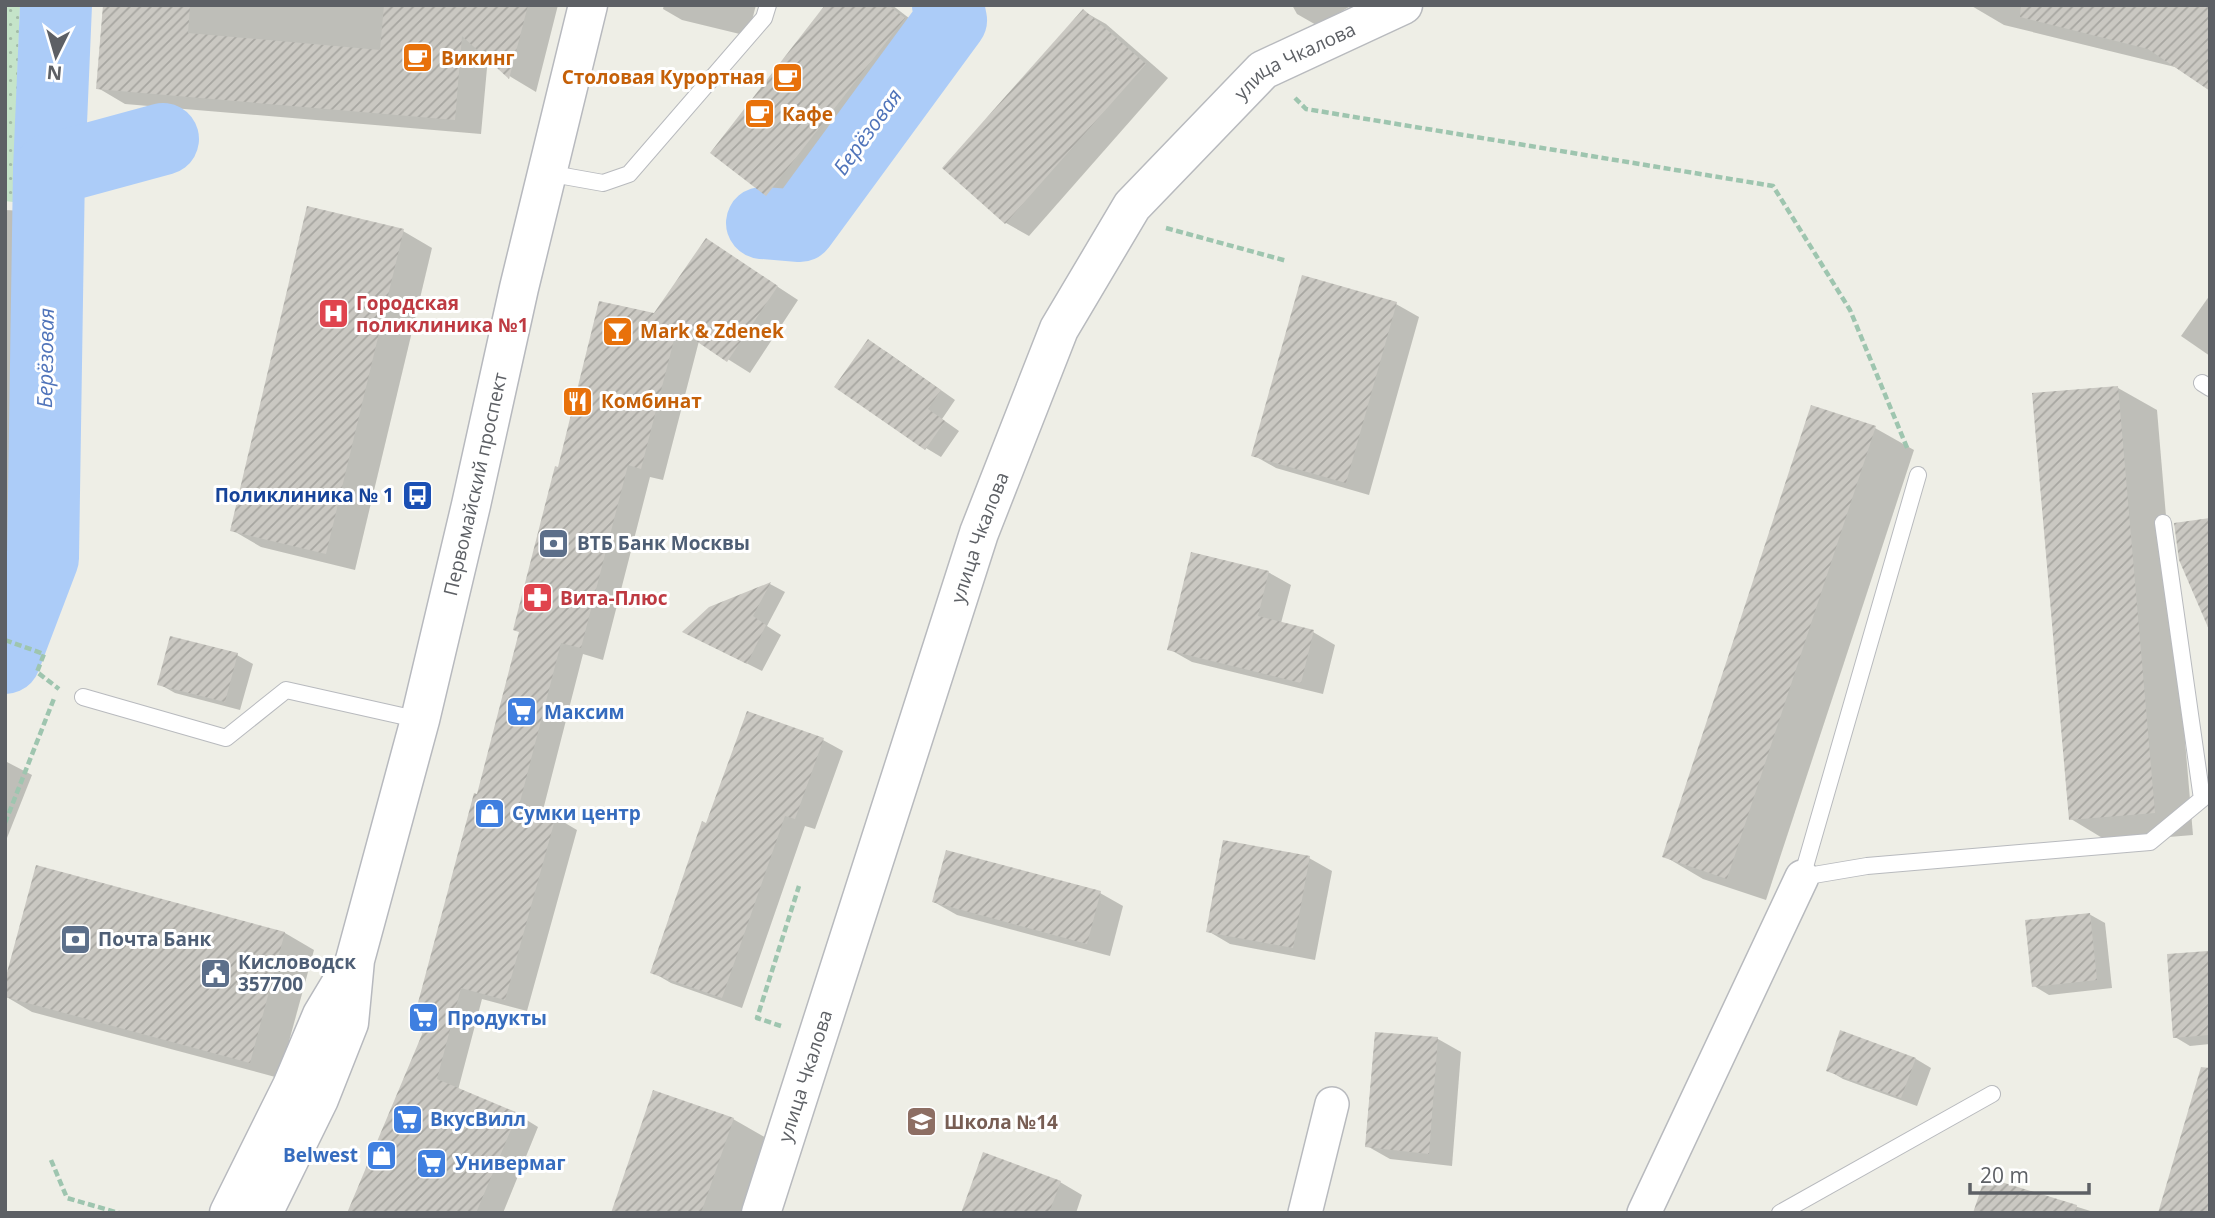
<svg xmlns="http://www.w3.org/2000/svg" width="2215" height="1218" viewBox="0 0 2215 1218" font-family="'Open Sans',sans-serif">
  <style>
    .grass { fill: url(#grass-dots) }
    .shadow { fill: #0003 }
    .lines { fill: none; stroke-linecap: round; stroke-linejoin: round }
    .river { stroke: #acccf8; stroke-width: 72 }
    .building { fill: url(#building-hatch) }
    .service-casing { stroke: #b8babe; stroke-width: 18 }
    .minor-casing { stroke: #b8babe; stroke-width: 36 }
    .tertiary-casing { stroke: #b8babe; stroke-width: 41 }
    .secondary-casing { stroke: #b7b9be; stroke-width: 41 }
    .path { stroke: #9ec5af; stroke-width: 4.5; stroke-dasharray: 7 3.5; stroke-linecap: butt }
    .service { stroke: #fff; stroke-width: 16 }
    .minor { stroke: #fff; stroke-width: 33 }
    .tertiary { stroke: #fff; stroke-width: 38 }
    .secondary { stroke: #fff; stroke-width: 38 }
    .labels { text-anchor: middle; stroke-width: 6; stroke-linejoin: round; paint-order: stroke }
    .food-label { font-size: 19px; font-weight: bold; fill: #c56008; stroke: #fff; text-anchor: start }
    .street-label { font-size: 19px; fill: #5d6065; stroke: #fff }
    .health-label { font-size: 19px; font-weight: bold; fill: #be3a42; stroke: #fff; text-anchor: start }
    .transit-label { font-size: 19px; font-weight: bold; fill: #164399; stroke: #fff; text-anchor: end }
    .service-label { font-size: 19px; font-weight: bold; fill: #4e5e75; stroke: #fff; text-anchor: start }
    .shop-label { font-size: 19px; font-weight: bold; fill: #366cbe; stroke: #fff; text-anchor: start }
    .education-label { font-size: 19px; font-weight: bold; fill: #785e54; stroke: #fff; text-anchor: start }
    .water-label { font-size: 21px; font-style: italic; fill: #5074ba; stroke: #fff }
  </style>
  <defs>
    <pattern id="grass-dots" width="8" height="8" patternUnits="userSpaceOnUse" patternTransform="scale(1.75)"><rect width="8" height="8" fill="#c5e4c9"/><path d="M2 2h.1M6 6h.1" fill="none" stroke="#a3bca7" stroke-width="1.8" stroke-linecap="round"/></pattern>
    <pattern id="building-hatch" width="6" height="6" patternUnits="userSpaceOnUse" patternTransform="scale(1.75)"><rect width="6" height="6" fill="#cac8c2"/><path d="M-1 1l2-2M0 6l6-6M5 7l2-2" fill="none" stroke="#a7a6a1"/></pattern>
  </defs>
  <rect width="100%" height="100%" fill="#eeeee6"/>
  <polygon class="grass" points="5,5 20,5 13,202 5,201"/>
  <g class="shadow">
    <polygon points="105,5 558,5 536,92 511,77 488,57 481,134 125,104 98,88"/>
    <polygon points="664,5 756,5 748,36 682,20 663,9"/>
    <polygon points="828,5 892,5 927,32 789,208 766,195"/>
    <polygon points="1292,5 1352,5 1318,26 1297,14"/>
    <polygon points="1970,5 2207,5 2179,68 2004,25"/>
    <polygon points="1083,11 1106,24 1168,78 1029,236 1006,223 944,168"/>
    <polygon points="5,210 24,211 47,224 35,461 27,539 8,605 5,605"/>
    <polygon points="403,231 432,248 355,570 261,547 232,530"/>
    <polygon points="706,240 798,300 750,373 699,341 663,480 650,477 603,660 583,654 542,814 555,817 577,830 527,1011 482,999 458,1090 517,1114 538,1127 503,1213 350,1213 424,1034 413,1028 479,796 560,469 655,315"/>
    <polygon points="2210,295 2210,356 2181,336"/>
    <polygon points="1396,304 1419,317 1369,495 1276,468 1253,455"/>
    <polygon points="884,350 955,400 942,419 959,431 941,457 926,448"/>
    <polygon points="2118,388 2157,410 2193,835 2109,842 2071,819"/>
    <polygon points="1875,428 1914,450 1766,900 1703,879 1664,856"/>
    <polygon points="1268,572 1291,585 1281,623 1313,632 1335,645 1323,694 1192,662 1169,649"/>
    <polygon points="770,584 785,592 767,626 781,635 762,671 700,640 710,608"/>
    <polygon points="237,655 253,664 240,710 175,693 159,684"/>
    <polygon points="823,740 843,751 815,829 805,826 742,1008 671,983 652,972 707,825"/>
    <polygon points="5,761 32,775 5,843"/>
    <polygon points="1309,858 1332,871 1315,960 1230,944 1208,931"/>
    <polygon points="38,867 285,933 314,950 279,1078 32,1012 5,996"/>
    <polygon points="1100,893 1123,906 1110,956 957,915 934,902"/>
    <polygon points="2089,914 2105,923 2112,988 2049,995 2034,986"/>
    <polygon points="2208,953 2210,954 2210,1044 2190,1046 2175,1037"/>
    <polygon points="1376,1033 1438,1039 1461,1052 1452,1166 1390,1159 1367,1146"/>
    <polygon points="1842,1033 1916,1059 1931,1068 1917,1106 1843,1079 1828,1070"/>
    <polygon points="733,1119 768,1139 742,1213 612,1213"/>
    <polygon points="1986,1179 2097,1213 1975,1213"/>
    <polygon points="1060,1182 1082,1195 1076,1213 962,1213"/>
  </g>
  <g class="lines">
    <g class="river">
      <polyline points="49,170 56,5"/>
      <polyline points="762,223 800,226 951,20 948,5"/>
      <polyline points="5,658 43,558 49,170 163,139"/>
    </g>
  </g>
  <g class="building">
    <polygon points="103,5 190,5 188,33 380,50 384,5 528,5 509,79 462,36 455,120 96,89"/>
    <polygon points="825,5 888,5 905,18 766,196 710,153"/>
    <polygon points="2021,5 2210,5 2210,91 2148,49 2020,17"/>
    <polygon points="1083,9 1146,64 1005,224 942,168"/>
    <polygon points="307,206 404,229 326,554 230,531"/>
    <polygon points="706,238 778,286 727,362 677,328 641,469 628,465 581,648 561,643 519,806 556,816 505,1000 461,988 437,1079 518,1113 476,1213 347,1213 423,1032 411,1029 474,793 477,794 519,632 513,630 555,466 558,467 599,301 654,313"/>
    <polygon points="1302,275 1397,302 1346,483 1251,456"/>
    <polygon points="868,339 941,390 928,409 945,421 925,450 834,387"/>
    <polygon points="2118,386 2155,813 2069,820 2032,393"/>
    <polygon points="1811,405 1876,426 1727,879 1662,857"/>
    <polygon points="2210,518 2210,632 2179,560 2174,523"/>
    <polygon points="1191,552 1269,571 1258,616 1314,630 1301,683 1167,650"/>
    <polygon points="771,582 753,616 766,625 747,664 682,632 709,607"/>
    <polygon points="170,636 238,653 225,702 157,685"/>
    <polygon points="747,711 824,738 795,819 785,816 722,998 650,973 702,821 706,823"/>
    <polygon points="1223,840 1310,856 1293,948 1206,932"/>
    <polygon points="946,850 1101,891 1087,944 932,902"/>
    <polygon points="36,865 285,932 250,1063 5,997 5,980"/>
    <polygon points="2090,913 2097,980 2032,987 2025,920"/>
    <polygon points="2208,951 2210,1035 2173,1038 2167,954"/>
    <polygon points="1840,1030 1916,1058 1901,1098 1826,1071"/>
    <polygon points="1375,1032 1438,1037 1429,1154 1365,1147"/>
    <polygon points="2201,1067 2210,1068 2210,1213 2158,1213"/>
    <polygon points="653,1090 734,1118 701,1213 611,1213"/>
    <polygon points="983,1152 1061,1181 1049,1213 961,1213"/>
    <polygon points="1985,1177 2077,1205 2076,1213 1973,1213"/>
  </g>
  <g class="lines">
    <defs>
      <g id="service">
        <polyline points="547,173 603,183 629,174 764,18 768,5"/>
        <polyline points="2202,383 2210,388"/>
        <polyline points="1918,475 1802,877 1867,866 2150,842 2202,799 2163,523"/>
        <polyline points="83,697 226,738 286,690 420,720"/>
        <polyline points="1780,1213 1992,1094"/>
      </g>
      <g id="minor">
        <polyline points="1305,1213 1332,1104"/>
        <polyline points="1644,1213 1802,877"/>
      </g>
      <g id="tertiary">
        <path id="s1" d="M 761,1213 L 979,533 L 1059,329 L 1132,206 L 1263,70 L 1403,5"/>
      </g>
      <g id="secondary">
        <polyline points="229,1213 292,1086 322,1015 349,970"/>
        <path id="s2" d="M 263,1213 L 319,1099 L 349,1023 L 355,960 L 420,720 L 471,505 L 519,288 L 588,5"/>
      </g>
    </defs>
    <use href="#service" class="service-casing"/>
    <use href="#minor" class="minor-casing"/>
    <use href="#tertiary" class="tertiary-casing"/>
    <use href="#secondary" class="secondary-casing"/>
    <g class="path">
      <polyline points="1295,98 1306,109 1773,186 1850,310 1908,450"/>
      <polyline points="1166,228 1287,261"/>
      <polyline points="5,640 44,654 37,672 59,689"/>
      <polyline points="5,823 55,696"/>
      <polyline points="781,1026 757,1018 799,886"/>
      <polyline points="51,1160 67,1198 119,1213"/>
    </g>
    <use href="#service" class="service"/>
    <use href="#minor" class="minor"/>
    <use href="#tertiary" class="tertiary"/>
    <use href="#secondary" class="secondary"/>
  </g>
  <defs>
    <symbol id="cafe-square" viewBox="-11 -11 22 22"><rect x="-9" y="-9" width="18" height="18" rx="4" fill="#e8710a" stroke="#fff"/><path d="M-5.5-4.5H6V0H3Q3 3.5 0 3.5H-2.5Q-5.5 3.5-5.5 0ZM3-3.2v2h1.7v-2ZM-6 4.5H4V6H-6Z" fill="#fff"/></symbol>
    <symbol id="hospital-square" viewBox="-11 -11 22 22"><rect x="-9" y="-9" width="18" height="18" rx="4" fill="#e0444e" stroke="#fff"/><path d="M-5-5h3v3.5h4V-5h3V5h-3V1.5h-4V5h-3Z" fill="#fff"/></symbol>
    <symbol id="bar-square" viewBox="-11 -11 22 22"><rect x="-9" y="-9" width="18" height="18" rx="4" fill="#e8710a" stroke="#fff"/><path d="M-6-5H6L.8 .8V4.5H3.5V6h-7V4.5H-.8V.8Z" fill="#fff"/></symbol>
    <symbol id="restaurant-square" viewBox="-11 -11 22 22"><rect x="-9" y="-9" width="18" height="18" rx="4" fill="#e8710a" stroke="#fff"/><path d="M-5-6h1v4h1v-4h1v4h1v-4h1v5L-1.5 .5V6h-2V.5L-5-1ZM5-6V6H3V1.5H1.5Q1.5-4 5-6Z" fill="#fff"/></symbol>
    <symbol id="bus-square" viewBox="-11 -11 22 22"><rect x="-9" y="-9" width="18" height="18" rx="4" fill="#1a4fb4" stroke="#fff"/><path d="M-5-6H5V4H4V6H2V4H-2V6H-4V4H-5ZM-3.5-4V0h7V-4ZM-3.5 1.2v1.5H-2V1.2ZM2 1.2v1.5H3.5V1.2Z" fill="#fff"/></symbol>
    <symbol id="bank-square" viewBox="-11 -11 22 22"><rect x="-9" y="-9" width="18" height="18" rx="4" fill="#5c6f8a" stroke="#fff"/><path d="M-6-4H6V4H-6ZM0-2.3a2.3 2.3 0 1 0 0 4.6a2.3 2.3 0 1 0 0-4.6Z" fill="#fff"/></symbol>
    <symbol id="pharmacy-square" viewBox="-11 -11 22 22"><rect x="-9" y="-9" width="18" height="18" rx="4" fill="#e0444e" stroke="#fff"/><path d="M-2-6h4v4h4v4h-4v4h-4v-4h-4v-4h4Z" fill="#fff"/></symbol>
    <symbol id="supermarket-square" viewBox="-11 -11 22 22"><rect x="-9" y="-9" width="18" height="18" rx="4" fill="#3f7fe0" stroke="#fff"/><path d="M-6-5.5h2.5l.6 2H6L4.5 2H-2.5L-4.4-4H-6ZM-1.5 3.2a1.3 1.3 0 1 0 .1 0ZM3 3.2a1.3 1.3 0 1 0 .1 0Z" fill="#fff"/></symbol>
    <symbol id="shop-square" viewBox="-11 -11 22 22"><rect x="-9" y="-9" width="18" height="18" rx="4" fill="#3f7fe0" stroke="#fff"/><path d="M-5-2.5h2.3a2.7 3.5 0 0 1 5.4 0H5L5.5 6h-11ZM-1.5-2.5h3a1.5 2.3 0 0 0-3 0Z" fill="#fff"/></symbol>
    <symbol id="civic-square" viewBox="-11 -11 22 22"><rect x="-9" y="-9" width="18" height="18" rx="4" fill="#5c6f8a" stroke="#fff"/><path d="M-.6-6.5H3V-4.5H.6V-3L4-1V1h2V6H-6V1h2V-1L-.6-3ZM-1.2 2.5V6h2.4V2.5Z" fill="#fff"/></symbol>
    <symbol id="school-square" viewBox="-11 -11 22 22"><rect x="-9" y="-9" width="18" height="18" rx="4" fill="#8d6e63" stroke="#fff"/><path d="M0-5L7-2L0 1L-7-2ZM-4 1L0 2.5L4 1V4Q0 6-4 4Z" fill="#fff"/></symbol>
  </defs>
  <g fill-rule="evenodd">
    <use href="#cafe-square" x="400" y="40" width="35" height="35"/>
    <use href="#cafe-square" x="770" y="60" width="35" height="35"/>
    <use href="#cafe-square" x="742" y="96" width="35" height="35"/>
    <use href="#hospital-square" x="316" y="296" width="35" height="35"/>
    <use href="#bar-square" x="600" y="314" width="35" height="35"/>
    <use href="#restaurant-square" x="560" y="384" width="35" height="35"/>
    <use href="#bus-square" x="400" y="478" width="35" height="35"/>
    <use href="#bank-square" x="536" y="526" width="35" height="35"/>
    <use href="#pharmacy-square" x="520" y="580" width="35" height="35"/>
    <use href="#supermarket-square" x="504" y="694" width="35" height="35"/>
    <use href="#shop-square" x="472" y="796" width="35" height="35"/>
    <use href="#bank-square" x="58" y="922" width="35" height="35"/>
    <use href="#civic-square" x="198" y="956" width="35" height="35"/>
    <use href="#supermarket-square" x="406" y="1000" width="35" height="35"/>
    <use href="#supermarket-square" x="390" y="1102" width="35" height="35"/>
    <use href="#school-square" x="904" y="1104" width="35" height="35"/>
    <use href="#shop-square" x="364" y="1138" width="35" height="35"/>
    <use href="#supermarket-square" x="414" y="1146" width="35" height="35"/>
  </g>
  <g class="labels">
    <g class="food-label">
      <text x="441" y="65">Викинг</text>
      <text x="765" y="84" text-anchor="end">Столовая Курортная</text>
      <text x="782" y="121">Кафе</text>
      <text x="640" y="338">Mark &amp; Zdenek</text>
      <text x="601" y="408">Комбинат</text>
    </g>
    <g class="street-label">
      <text dy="7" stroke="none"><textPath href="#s1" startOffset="1297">улица Чкалова</textPath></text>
      <text dy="7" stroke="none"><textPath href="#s2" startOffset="763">Первомайский проспект</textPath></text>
      <text dy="7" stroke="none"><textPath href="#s1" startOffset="710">улица Чкалова</textPath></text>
      <text dy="7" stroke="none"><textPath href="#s1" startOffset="144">улица Чкалова</textPath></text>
    </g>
    <g class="health-label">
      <text x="356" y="310">Городская<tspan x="356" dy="22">поликлиника №1</tspan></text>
      <text x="560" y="605">Вита-Плюс</text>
    </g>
    <g class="transit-label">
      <text x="394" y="502">Поликлиника № 1</text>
    </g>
    <g class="service-label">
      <text x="577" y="550">ВТБ Банк Москвы</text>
      <text x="98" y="946">Почта Банк</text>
      <text x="238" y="969">Кисловодск<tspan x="238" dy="22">357700</tspan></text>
    </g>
    <g class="shop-label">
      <text x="544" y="719">Максим</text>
      <text x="512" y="820">Сумки центр</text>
      <text x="447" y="1025">Продукты</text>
      <text x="430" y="1126">ВкусВилл</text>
      <text x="358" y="1162" text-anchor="end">Belwest</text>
      <text x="455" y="1170">Универмаг</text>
    </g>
    <g class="education-label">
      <text x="944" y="1129">Школа №14</text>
    </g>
    <g class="water-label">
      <text transform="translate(868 132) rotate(-54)" y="7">Берёзовая</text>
      <text transform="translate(46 358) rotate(-89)" y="7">Берёзовая</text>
    </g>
  </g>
  <rect width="2215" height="1218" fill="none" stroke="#5d6065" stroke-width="14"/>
  <g transform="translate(56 56) rotate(185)" stroke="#ffffff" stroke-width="5" paint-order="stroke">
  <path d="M0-5L12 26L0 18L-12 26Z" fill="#5d6065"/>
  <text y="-10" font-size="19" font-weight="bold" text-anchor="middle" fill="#5d6065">N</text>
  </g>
  <path d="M1970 1183v10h119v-10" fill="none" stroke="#5d6065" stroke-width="3.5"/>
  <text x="1980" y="1183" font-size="21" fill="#5d6065" stroke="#ffffff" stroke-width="5" paint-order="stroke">20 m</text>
</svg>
